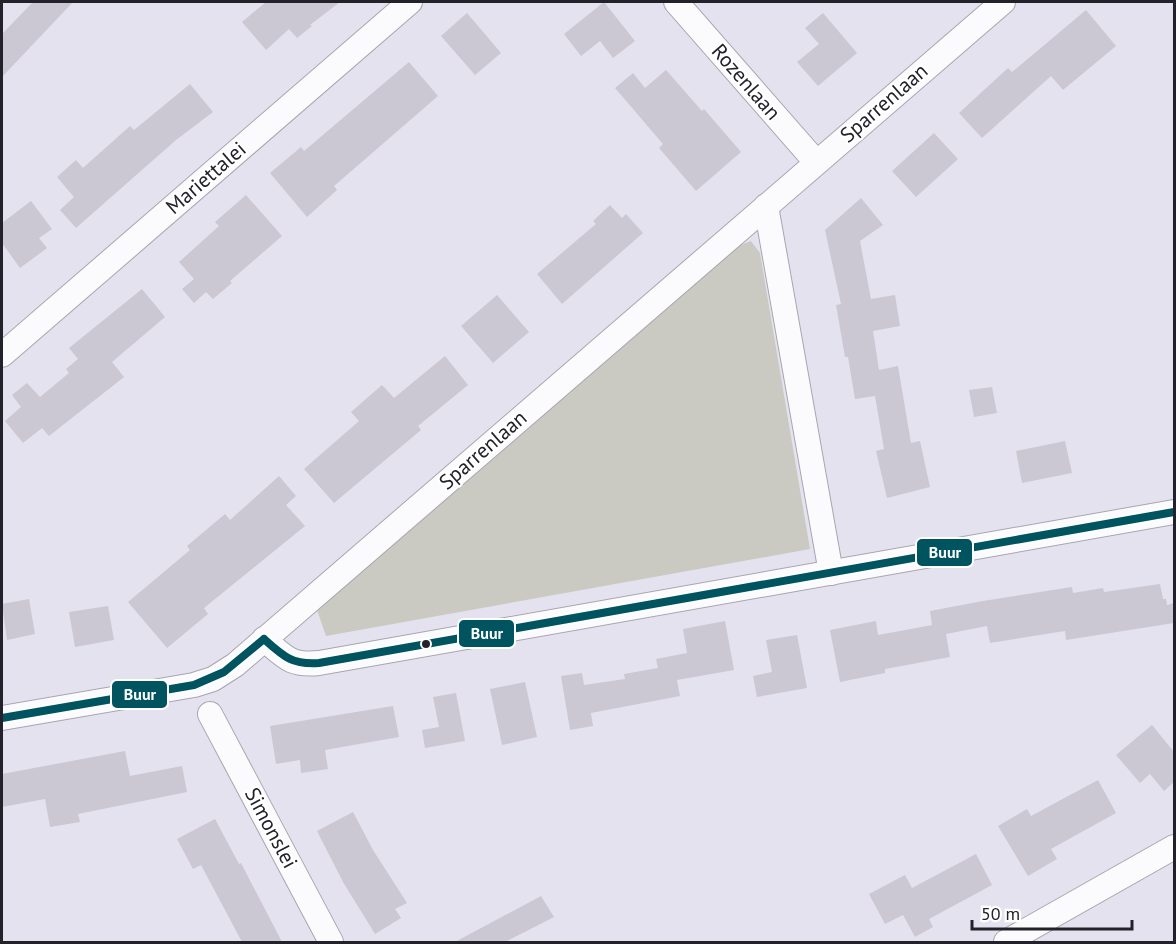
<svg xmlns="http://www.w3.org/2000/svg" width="1176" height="944" viewBox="0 0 1176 944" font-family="'PT Sans',sans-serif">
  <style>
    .green { fill: #cacac3 }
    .building { fill: #cbc7d3 }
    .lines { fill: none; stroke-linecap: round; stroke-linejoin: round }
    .minor-casing { stroke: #a7a6af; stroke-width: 26 }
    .minor { stroke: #fbfbfd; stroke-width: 24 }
    .bus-1-casing { stroke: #fff; stroke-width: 12 }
    .bus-1 { stroke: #005460; stroke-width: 8 }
    .bus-dot { fill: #232129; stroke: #fff; stroke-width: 2 }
    .labels { text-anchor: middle; stroke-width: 4.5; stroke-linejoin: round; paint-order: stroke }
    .street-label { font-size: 21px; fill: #232129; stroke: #fff }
    .line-badge { stroke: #fff; stroke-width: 2 }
    .badge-label { font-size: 16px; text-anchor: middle; font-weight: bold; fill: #fff }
  </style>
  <rect width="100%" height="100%" fill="#e5e2ef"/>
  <polygon class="green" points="751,241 760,253 810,549 326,636 317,610 738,246"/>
  <g class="building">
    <polygon points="33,2 73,2 2,77 2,34"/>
    <polygon points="266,2 340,2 310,25 312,26 297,38 289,29 266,50 242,22"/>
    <polygon points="604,2 635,41 613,58 600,41 581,56 564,34"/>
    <polygon points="1086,10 1116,46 1063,90 1051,76 982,138 959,113 1008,68 1012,72"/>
    <polygon points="467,13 501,53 475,75 441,36"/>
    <polygon points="823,13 857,53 818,86 797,62 819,44 805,28"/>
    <polygon points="409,62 438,96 334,186 337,190 307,217 270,173 301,147 304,151"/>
    <polygon points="666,70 702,111 704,109 741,152 696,191 659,148 663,144 615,88 633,73 645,88"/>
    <polygon points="190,84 213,112 176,140 76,228 60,210 74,197 57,177 76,160 83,168 130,126 134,130"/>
    <polygon points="934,133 958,159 916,197 892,171"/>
    <polygon points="246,195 282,236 230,281 232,283 213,299 206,292 194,303 182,289 194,279 179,262 219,226 215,222"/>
    <polygon points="861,198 883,225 860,241 871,299 895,295 900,326 873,331 879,370 898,366 911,443 920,441 930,487 887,498 876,451 884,449 875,396 855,399 848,357 845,357 836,305 841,304 825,230"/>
    <polygon points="31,201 52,229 39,238 47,248 20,268 2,243 2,223"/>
    <polygon points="610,205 622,218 626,214 643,233 562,304 537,274 596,224 593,221"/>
    <polygon points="142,289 165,317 112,362 124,377 49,436 42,428 23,443 5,421 21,407 12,395 27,383 40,397 69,373 66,369 78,359 69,348"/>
    <polygon points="497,295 529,332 493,363 461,326"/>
    <polygon points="445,356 468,385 418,426 421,430 334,503 304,469 359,421 351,412 382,385 394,398"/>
    <polygon points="992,387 997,413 974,417 969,390"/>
    <polygon points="1065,441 1072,473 1022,483 1016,451"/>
    <polygon points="279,476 296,496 286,505 305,526 204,608 208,614 167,648 128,602 190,550 187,546 225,514 230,520"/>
    <polygon points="1160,584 1163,599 1166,599 1167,605 1174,603 1174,623 1066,640 1065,631 990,643 987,626 946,634 950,657 885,669 885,673 840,682 830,630 876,621 878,635 932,625 930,611 983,601 1072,587 1073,593 1103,588 1104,592"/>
    <polygon points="29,599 35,634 7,640 2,604"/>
    <polygon points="108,606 114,640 75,647 69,612"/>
    <polygon points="725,621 734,670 677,680 680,696 591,713 593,726 570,730 561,676 582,673 584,685 625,679 624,674 658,668 656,659 687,653 683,629"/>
    <polygon points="797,635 807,688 757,697 753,676 772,672 766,640"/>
    <polygon points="525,682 537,737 502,745 490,689"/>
    <polygon points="456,693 465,741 425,748 422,730 439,727 433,697"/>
    <polygon points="393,706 399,737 325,750 328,769 301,773 300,760 276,764 270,726"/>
    <polygon points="1152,725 1174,752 1174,782 1164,791 1150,774 1140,783 1116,755"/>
    <polygon points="125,751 130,776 182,766 187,792 78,814 80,822 50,827 45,799 2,807 2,774"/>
    <polygon points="1098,780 1116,813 1051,849 1057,859 1028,876 998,826 1027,809 1031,816"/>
    <polygon points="353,812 373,850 407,903 395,909 401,918 375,934 343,882 317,831"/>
    <polygon points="215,819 239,864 241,863 282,942 242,942 201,865 193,869 177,839"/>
    <polygon points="976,854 992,885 929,919 933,927 915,937 903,915 885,924 869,894 905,875 912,888"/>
    <polygon points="541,896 554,917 505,942 455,942"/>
  </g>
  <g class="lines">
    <defs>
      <g id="minor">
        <polyline points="676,2 816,162"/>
        <polyline points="766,206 831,573"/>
        <polyline points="2,355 410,2"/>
        <path d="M 264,639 C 285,657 290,666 319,663 L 1174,512"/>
        <polyline points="210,714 331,942"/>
        <polyline points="2,718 194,685 213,679 235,665 1003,2"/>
        <polyline points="1006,942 1174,847"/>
      </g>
    </defs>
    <use href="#minor" class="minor-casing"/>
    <use href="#minor" class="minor"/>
    <defs>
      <g id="bus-1">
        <path d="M 264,639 C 283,656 292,665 319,663 L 1174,512"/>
        <polyline points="2,718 194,685 224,672 264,639"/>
      </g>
    </defs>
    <use href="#bus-1" class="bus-1-casing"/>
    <use href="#bus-1" class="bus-1"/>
  </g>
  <circle class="bus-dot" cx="426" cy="644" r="5"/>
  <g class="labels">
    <g class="street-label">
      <text transform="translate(746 82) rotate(49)" y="7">Rozenlaan</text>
      <text transform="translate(884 103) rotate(-41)" y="7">Sparrenlaan</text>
      <text transform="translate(206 178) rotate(-41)" y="7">Mariettalei</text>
      <text transform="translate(483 450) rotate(-41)" y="7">Sparrenlaan</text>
      <text transform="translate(271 828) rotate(62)" y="7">Simonslei</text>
    </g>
  </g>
  <g class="line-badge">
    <rect x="916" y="538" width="57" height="29" rx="6" fill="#005460"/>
    <rect x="458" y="619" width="57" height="29" rx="6" fill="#005460"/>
    <rect x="111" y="680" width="57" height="29" rx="6" fill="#005460"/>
  </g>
  <g class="badge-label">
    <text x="945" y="558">Buur</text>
    <text x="487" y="639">Buur</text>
    <text x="140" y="700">Buur</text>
  </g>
  <rect width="1176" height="944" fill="none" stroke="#232129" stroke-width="6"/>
  <path d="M972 920v9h160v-9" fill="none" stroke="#232129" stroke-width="3"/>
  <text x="981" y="920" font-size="18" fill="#232129" stroke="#ffffff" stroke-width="4.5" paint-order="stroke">50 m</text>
</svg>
